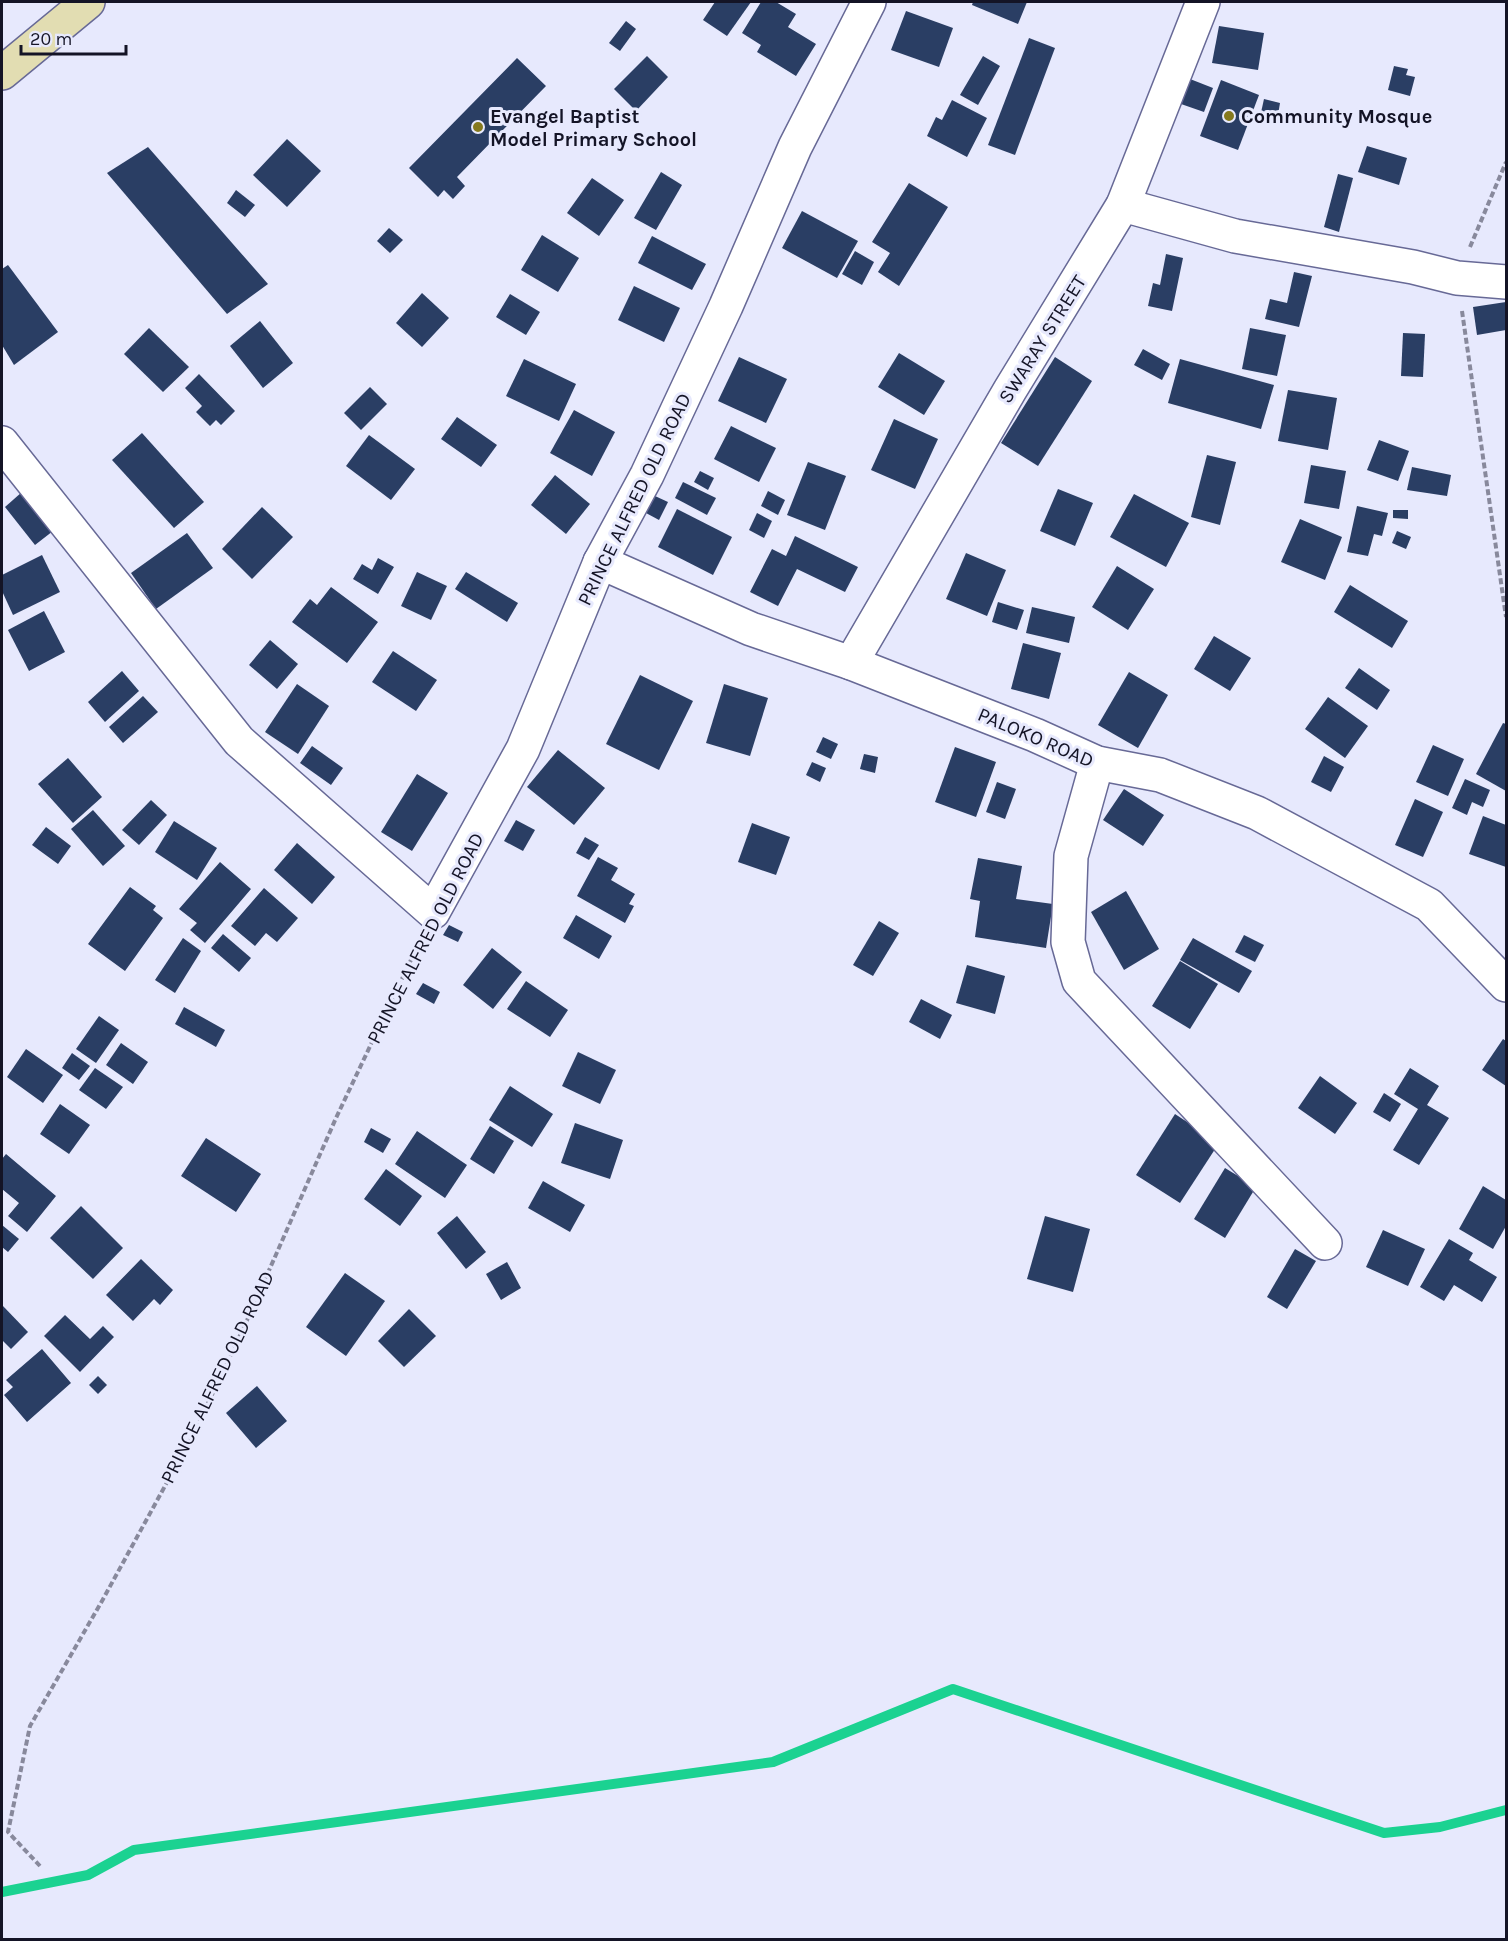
<svg xmlns="http://www.w3.org/2000/svg" width="1508" height="1941" viewBox="0 0 1508 1941" font-family="Karla,sans-serif">
  <style>
    .lines { fill: none; stroke-linecap: round; stroke-linejoin: round }
    .stream { stroke: #1bd291; stroke-width: 10 }
    .building { fill: #2a3e64 }
    .street-casing { stroke: #676996; stroke-width: 36 }
    .secondary-casing { stroke: #676996; stroke-width: 36 }
    .path { stroke: #88899c; stroke-width: 4; stroke-dasharray: 6 3; stroke-linecap: butt }
    .street { stroke: #fff; stroke-width: 33 }
    .secondary { stroke: #e2ddb2; stroke-width: 33 }
    .poi-dot { fill: #85791e; stroke: #e7e9fd; stroke-width: 2 }
    .labels { text-anchor: middle; stroke-width: 6; stroke-linejoin: round; paint-order: stroke }
    .poi-label { font-size: 20px; font-weight: bold; fill: #141426; stroke: #e7e9fd; text-anchor: start }
    .street-label { font-size: 20px; fill: #141426; stroke: #e7e9fd }
  </style>
  <rect width="100%" height="100%" fill="#e7e9fd"/>
  <g class="lines">
    <polyline class="stream" points="2,1892 88,1875 134,1850 773,1762 953,1689 1384,1833 1440,1827 1506,1810"/>
  </g>
  <g class="building">
    <polygon points="715,2 751,2 727,36 703,20"/>
    <polygon points="761,2 776,2 796,14 788,27 816,44 796,76 757,52 761,45 742,33"/>
    <polygon points="973,2 1027,2 1018,24 972,5"/>
    <polygon points="906,11 953,28 939,67 891,50"/>
    <polygon points="626,21 636,29 620,51 609,43"/>
    <polygon points="1219,26 1264,33 1258,70 1212,63"/>
    <polygon points="1029,38 1055,48 1015,155 988,145"/>
    <polygon points="647,56 668,77 636,111 614,89"/>
    <polygon points="983,56 1000,66 978,105 960,95"/>
    <polygon points="517,58 546,86 457,177 465,186 453,199 444,190 438,197 409,168"/>
    <polygon points="1394,66 1408,69 1406,75 1415,77 1410,96 1388,90"/>
    <polygon points="1190,79 1213,88 1204,112 1181,104"/>
    <polygon points="1221,80 1259,95 1238,150 1200,136"/>
    <polygon points="1264,99 1280,103 1277,121 1260,117"/>
    <polygon points="952,100 987,118 967,157 927,136 936,117 942,120"/>
    <polygon points="287,139 321,171 287,207 253,175"/>
    <polygon points="1367,146 1407,158 1399,185 1358,172"/>
    <polygon points="148,147 268,284 227,314 107,173"/>
    <polygon points="661,172 682,185 656,230 634,218"/>
    <polygon points="1338,174 1353,178 1339,232 1324,227"/>
    <polygon points="592,178 624,200 599,236 567,213"/>
    <polygon points="909,183 948,207 899,286 878,272 890,253 872,242"/>
    <polygon points="236,190 255,205 245,217 227,203"/>
    <polygon points="802,211 858,241 837,278 782,248"/>
    <polygon points="389,228 403,240 390,253 377,241"/>
    <polygon points="542,235 579,258 558,292 521,270"/>
    <polygon points="652,236 706,264 692,290 638,263"/>
    <polygon points="855,251 874,262 862,285 842,274"/>
    <polygon points="1166,254 1183,258 1172,311 1148,306 1153,283 1160,285"/>
    <polygon points="8,265 58,332 14,365 2,345 2,269"/>
    <polygon points="1294,272 1312,276 1299,327 1265,319 1270,299 1287,303"/>
    <polygon points="634,286 680,308 664,342 618,320"/>
    <polygon points="422,293 449,318 422,347 396,323"/>
    <polygon points="510,294 540,312 526,335 496,317"/>
    <polygon points="1506,302 1506,330 1477,335 1473,307"/>
    <polygon points="260,321 293,363 263,388 230,346"/>
    <polygon points="149,328 189,367 163,392 124,354"/>
    <polygon points="1250,328 1286,335 1277,376 1242,369"/>
    <polygon points="1403,333 1425,334 1423,377 1401,376"/>
    <polygon points="1143,349 1170,364 1162,380 1134,365"/>
    <polygon points="899,353 945,381 924,415 878,387"/>
    <polygon points="739,357 787,379 766,423 718,401"/>
    <polygon points="1055,357 1092,381 1038,466 1001,443"/>
    <polygon points="524,359 576,384 559,421 506,396"/>
    <polygon points="1180,359 1274,385 1261,429 1168,403"/>
    <polygon points="199,374 235,411 221,425 216,420 210,426 196,412 202,406 185,388"/>
    <polygon points="370,387 387,404 361,430 344,413"/>
    <polygon points="1288,390 1337,398 1328,450 1278,441"/>
    <polygon points="574,410 615,432 592,476 550,453"/>
    <polygon points="457,417 497,445 481,467 441,439"/>
    <polygon points="894,419 938,439 915,489 871,470"/>
    <polygon points="731,426 776,448 759,482 714,459"/>
    <polygon points="142,433 204,502 174,528 112,460"/>
    <polygon points="369,435 415,469 391,500 346,466"/>
    <polygon points="1379,440 1409,451 1398,481 1367,470"/>
    <polygon points="1207,455 1236,462 1220,525 1191,517"/>
    <polygon points="808,462 846,476 825,530 787,515"/>
    <polygon points="1311,465 1346,471 1339,509 1304,503"/>
    <polygon points="1412,467 1451,475 1447,496 1407,490"/>
    <polygon points="700,471 714,478 708,490 694,482"/>
    <polygon points="555,475 590,504 566,534 531,505"/>
    <polygon points="683,482 716,498 707,515 675,498"/>
    <polygon points="1058,489 1093,503 1075,546 1040,531"/>
    <polygon points="768,491 785,500 778,515 761,506"/>
    <polygon points="22,492 53,531 35,545 5,507"/>
    <polygon points="1134,494 1189,523 1166,567 1110,537"/>
    <polygon points="655,496 668,502 659,520 646,513"/>
    <polygon points="1357,506 1388,513 1382,536 1374,534 1368,556 1347,552"/>
    <polygon points="262,507 293,537 252,579 222,549"/>
    <polygon points="677,509 732,537 713,575 658,547"/>
    <polygon points="1393,510 1408,510 1408,519 1393,518"/>
    <polygon points="757,513 772,521 764,538 749,530"/>
    <polygon points="1300,519 1342,537 1325,580 1281,562"/>
    <polygon points="1397,531 1411,537 1406,549 1392,543"/>
    <polygon points="187,533 213,568 156,609 131,573"/>
    <polygon points="795,536 858,567 845,592 797,569 778,606 750,592 772,549 786,556"/>
    <polygon points="966,553 1006,570 987,616 946,599"/>
    <polygon points="42,555 60,592 13,615 2,591 2,575"/>
    <polygon points="378,558 394,567 378,594 353,579 362,564 372,570"/>
    <polygon points="1117,566 1154,589 1128,630 1092,607"/>
    <polygon points="417,572 447,586 431,620 401,606"/>
    <polygon points="466,572 518,603 507,622 455,589"/>
    <polygon points="1350,585 1408,621 1392,648 1334,612"/>
    <polygon points="331,587 378,622 347,663 292,622 310,599 317,605"/>
    <polygon points="998,602 1024,610 1017,630 992,622"/>
    <polygon points="1032,607 1075,617 1069,643 1026,633"/>
    <polygon points="44,611 65,652 29,671 8,630"/>
    <polygon points="1214,636 1251,658 1230,691 1194,669"/>
    <polygon points="270,640 298,664 277,689 249,665"/>
    <polygon points="1023,643 1061,653 1049,699 1011,689"/>
    <polygon points="393,651 437,680 416,711 372,682"/>
    <polygon points="1359,668 1390,690 1377,710 1345,688"/>
    <polygon points="122,671 139,691 105,722 88,702"/>
    <polygon points="1129,672 1168,695 1138,748 1098,725"/>
    <polygon points="640,675 693,701 659,770 606,744"/>
    <polygon points="297,684 329,706 298,754 265,732"/>
    <polygon points="724,684 768,698 750,756 706,743"/>
    <polygon points="143,696 158,712 123,743 109,727"/>
    <polygon points="1328,697 1368,726 1345,758 1305,729"/>
    <polygon points="1503,723 1506,724 1506,791 1476,774"/>
    <polygon points="823,737 838,744 831,759 816,752"/>
    <polygon points="1433,745 1464,759 1448,796 1416,782"/>
    <polygon points="312,746 343,768 331,785 300,763"/>
    <polygon points="955,747 996,762 976,817 935,802"/>
    <polygon points="558,750 605,788 574,825 527,787"/>
    <polygon points="864,754 878,757 875,773 860,769"/>
    <polygon points="1324,756 1344,767 1331,792 1311,782"/>
    <polygon points="68,758 102,797 73,823 38,784"/>
    <polygon points="812,762 826,768 820,782 806,775"/>
    <polygon points="417,774 448,793 412,851 381,832"/>
    <polygon points="1465,779 1490,790 1483,807 1472,802 1467,815 1452,808"/>
    <polygon points="997,782 1016,789 1005,819 986,812"/>
    <polygon points="1124,789 1164,815 1143,846 1103,820"/>
    <polygon points="1415,799 1443,812 1423,857 1395,845"/>
    <polygon points="151,800 167,815 139,845 122,830"/>
    <polygon points="93,810 125,846 103,866 71,829"/>
    <polygon points="1483,816 1506,825 1506,867 1469,854"/>
    <polygon points="516,820 535,830 523,851 504,841"/>
    <polygon points="174,821 217,848 197,880 155,852"/>
    <polygon points="752,823 790,837 776,875 738,862"/>
    <polygon points="46,827 71,846 58,864 32,845"/>
    <polygon points="585,837 599,845 589,860 576,853"/>
    <polygon points="297,843 335,877 312,904 274,870"/>
    <polygon points="598,857 618,868 611,880 635,894 629,904 634,906 625,923 577,896"/>
    <polygon points="978,858 1022,866 1016,899 1053,904 1046,948 975,937 980,901 970,899"/>
    <polygon points="220,862 251,889 205,943 190,930 197,923 179,909"/>
    <polygon points="130,887 156,906 153,910 163,918 125,971 88,944"/>
    <polygon points="264,888 298,918 277,942 266,933 255,946 231,926"/>
    <polygon points="1126,891 1159,949 1124,970 1091,912"/>
    <polygon points="576,915 612,936 599,959 563,938"/>
    <polygon points="879,921 899,933 873,976 853,965"/>
    <polygon points="449,925 463,932 458,942 443,935"/>
    <polygon points="223,934 251,958 239,972 211,948"/>
    <polygon points="1244,935 1264,945 1255,962 1235,952"/>
    <polygon points="183,938 201,951 175,993 155,980"/>
    <polygon points="1193,938 1252,971 1239,993 1180,960"/>
    <polygon points="492,948 522,972 493,1009 463,985"/>
    <polygon points="1180,961 1218,984 1190,1029 1152,1006"/>
    <polygon points="967,965 1005,976 995,1014 956,1003"/>
    <polygon points="526,981 568,1010 550,1037 507,1009"/>
    <polygon points="423,983 440,992 434,1004 416,994"/>
    <polygon points="921,999 952,1015 940,1039 909,1022"/>
    <polygon points="184,1007 225,1030 216,1047 175,1024"/>
    <polygon points="99,1016 119,1030 96,1063 76,1049"/>
    <polygon points="1503,1039 1506,1041 1506,1086 1482,1070"/>
    <polygon points="121,1043 148,1062 133,1084 106,1065"/>
    <polygon points="26,1049 63,1075 43,1103 7,1077"/>
    <polygon points="578,1052 616,1070 600,1104 562,1086"/>
    <polygon points="72,1053 90,1066 79,1080 62,1068"/>
    <polygon points="95,1068 123,1087 106,1109 79,1090"/>
    <polygon points="1410,1068 1439,1086 1427,1105 1449,1118 1419,1165 1393,1150 1418,1109 1394,1094"/>
    <polygon points="1320,1076 1357,1103 1335,1134 1298,1108"/>
    <polygon points="510,1086 553,1114 532,1147 489,1120"/>
    <polygon points="1384,1093 1401,1104 1390,1122 1373,1112"/>
    <polygon points="60,1104 90,1125 69,1154 40,1134"/>
    <polygon points="1175,1114 1219,1143 1180,1203 1136,1175"/>
    <polygon points="575,1123 623,1140 610,1179 561,1163"/>
    <polygon points="490,1126 514,1141 494,1174 470,1159"/>
    <polygon points="371,1128 391,1139 383,1153 364,1142"/>
    <polygon points="417,1131 467,1165 445,1198 395,1164"/>
    <polygon points="206,1138 261,1174 236,1212 181,1176"/>
    <polygon points="6,1154 56,1196 27,1232 8,1216 19,1203 2,1189 2,1159"/>
    <polygon points="1225,1168 1256,1187 1225,1238 1194,1219"/>
    <polygon points="386,1169 422,1196 400,1226 364,1199"/>
    <polygon points="543,1181 585,1205 570,1232 528,1208"/>
    <polygon points="1483,1186 1506,1200 1506,1226 1493,1249 1459,1229"/>
    <polygon points="81,1206 123,1248 93,1279 50,1238"/>
    <polygon points="457,1216 486,1252 466,1269 437,1233"/>
    <polygon points="1045,1216 1090,1229 1073,1292 1027,1279"/>
    <polygon points="2,1225 19,1239 8,1252 2,1247"/>
    <polygon points="1383,1230 1425,1249 1408,1286 1366,1267"/>
    <polygon points="1449,1239 1473,1253 1469,1260 1497,1277 1482,1302 1454,1285 1444,1301 1420,1287"/>
    <polygon points="1295,1249 1316,1261 1287,1309 1267,1297"/>
    <polygon points="141,1259 173,1290 160,1305 154,1299 133,1321 106,1295"/>
    <polygon points="507,1262 521,1288 501,1300 486,1274"/>
    <polygon points="345,1273 385,1301 346,1356 306,1327"/>
    <polygon points="2,1305 28,1332 11,1349 2,1340"/>
    <polygon points="409,1309 436,1336 404,1367 378,1341"/>
    <polygon points="65,1315 90,1339 103,1326 114,1337 80,1372 44,1336"/>
    <polygon points="42,1349 71,1383 27,1422 4,1395 13,1387 6,1380"/>
    <polygon points="98,1376 107,1385 98,1394 89,1385"/>
    <polygon points="257,1386 287,1421 256,1448 226,1413"/>
  </g>
  <g class="lines">
    <defs>
      <g id="street">
        <polyline points="1123,205 1235,236 1413,267 1457,278 1506,282"/>
        <polyline points="2,443 239,741 433,912 523,749 600,562 647,475 726,306 795,147 869,2"/>
        <polyline points="600,562 751,629 851,663 1035,735 1097,763 1160,775 1257,813 1429,905 1506,985"/>
        <polyline points="851,663 1010,390 1123,205 1203,2"/>
        <polyline points="1097,763 1071,856 1068,942 1079,981 1325,1243"/>
      </g>
      <polyline id="secondary" points="2,73 88,2"/>
    </defs>
    <use href="#street" class="street-casing"/>
    <use href="#secondary" class="secondary-casing"/>
    <g class="path">
      <polyline points="1470,247 1506,162"/>
      <polyline points="1462,311 1506,617"/>
      <polyline points="40,1866 8,1832 30,1726 102,1601 194,1433 249,1316 336,1118 419,943"/>
    </g>
    <use href="#street" class="street"/>
    <use href="#secondary" class="secondary"/>
  </g>
  <g class="poi-dot">
    <circle cx="1229" cy="116" r="6"/>
    <circle cx="478" cy="127" r="6"/>
  </g>
  <g class="labels">
    <g class="poi-label">
      <text x="490" y="123">Evangel Baptist<tspan x="490" dy="23">Model Primary School</tspan></text>
      <text x="1241" y="123">Community Mosque</text>
    </g>
    <g class="street-label">
      <text transform="translate(1042 339) rotate(-58)" y="7">SWARAY STREET</text>
      <text transform="translate(634 499) rotate(-64)" y="7">PRINCE ALFRED OLD ROAD</text>
      <text transform="translate(1036 737) rotate(23)" y="7">PALOKO ROAD</text>
      <text transform="translate(425 938) rotate(-63)" y="7">PRINCE ALFRED OLD ROAD</text>
      <text transform="translate(217 1377) rotate(-64)" y="7">PRINCE ALFRED OLD ROAD</text>
    </g>
  </g>
  <rect width="1508" height="1941" fill="none" stroke="#141426" stroke-width="6"/>
  <path d="M21 45v9h105v-9" fill="none" stroke="#141426" stroke-width="3"/>
  <text x="30" y="45" font-size="18" fill="#141426" stroke="#e7e9fd" stroke-width="4.5" paint-order="stroke">20 m</text>
</svg>
